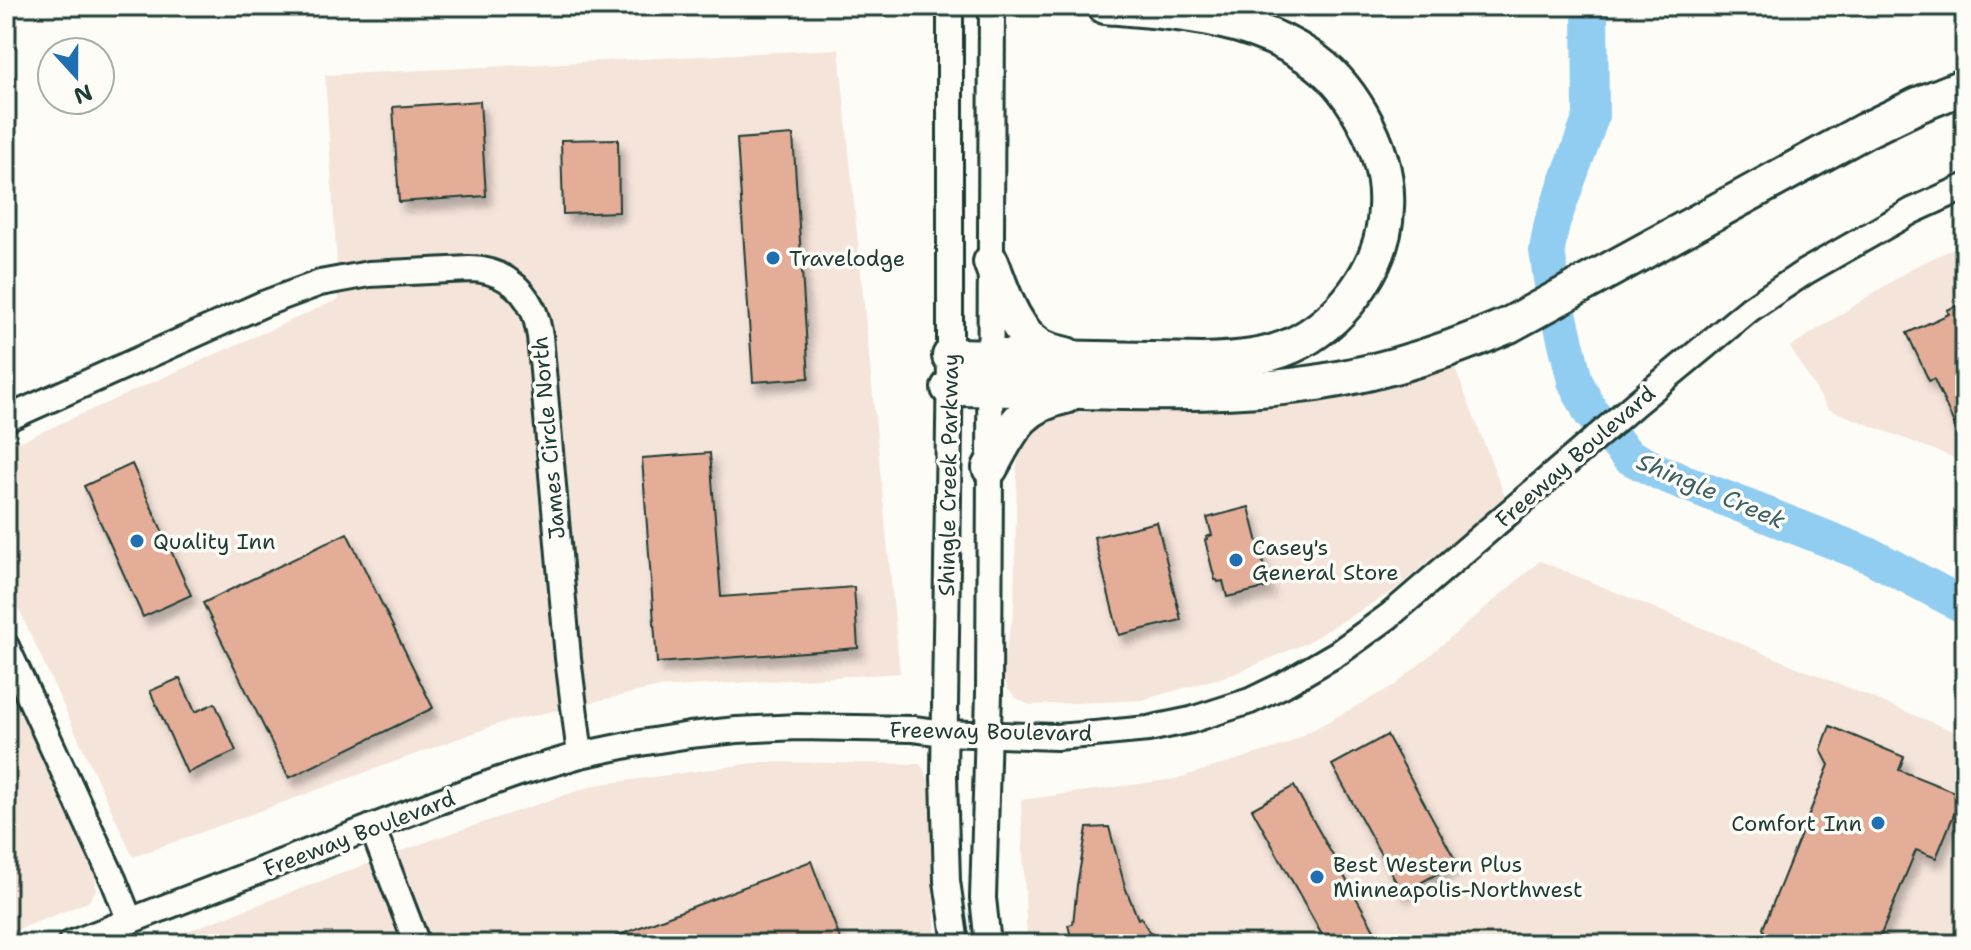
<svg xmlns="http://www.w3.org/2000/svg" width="1971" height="950" viewBox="0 0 1971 950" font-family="'Shantell Sans',sans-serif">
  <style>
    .built { fill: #f5e4da }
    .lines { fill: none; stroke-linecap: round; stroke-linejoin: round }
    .river { stroke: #90cdf1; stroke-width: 36 }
    .building { fill: #e3ad98; stroke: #1f3d34; stroke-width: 2; filter: url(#shadow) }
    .minor-casing { stroke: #1f3d34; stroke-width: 30 }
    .highway-casing { stroke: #1f3d34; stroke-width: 40 }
    .minor { stroke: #fdfcf7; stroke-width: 24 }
    .highway { stroke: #fdfcf7; stroke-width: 34 }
    .poi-dot { fill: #1f6fb2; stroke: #fdfcf7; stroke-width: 3 }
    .labels { text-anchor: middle; stroke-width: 7; stroke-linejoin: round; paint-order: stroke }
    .poi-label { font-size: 22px; fill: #1f3d34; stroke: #fdfcf7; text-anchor: start }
    .street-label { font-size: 22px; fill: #1f3d34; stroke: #fdfcf7 }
    .water-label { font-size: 24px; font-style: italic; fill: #3b6163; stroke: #fdfcf7 }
  </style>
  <defs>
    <filter id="shadow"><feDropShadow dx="5" dy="9" stdDeviation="4" flood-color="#0004"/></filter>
  </defs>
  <rect width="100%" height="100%" fill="#fdfcf7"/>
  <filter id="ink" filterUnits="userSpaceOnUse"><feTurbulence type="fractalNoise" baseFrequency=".0125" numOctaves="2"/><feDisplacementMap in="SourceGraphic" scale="16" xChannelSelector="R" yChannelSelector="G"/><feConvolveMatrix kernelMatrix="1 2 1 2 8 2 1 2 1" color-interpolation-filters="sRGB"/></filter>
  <g filter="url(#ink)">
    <g class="built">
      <polygon points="839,49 900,673 655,688 501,723 133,857 6,581 6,448 339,299 325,75"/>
      <polygon points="1965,243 1965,462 1828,409 1790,347 1914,267"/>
      <polygon points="1451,358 1505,497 1393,591 1306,643 1234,674 1142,700 1030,705 1016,698 1008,689 1003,676 1003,663 1014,611 1017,464 1022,439 1066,403"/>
      <polygon points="1540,561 1965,736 1965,944 1027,944 1021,800 1175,779 1285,745 1395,685"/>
      <polygon points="6,676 95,871 96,890 88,902 6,934"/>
      <polygon points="762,762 920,764 930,780 936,944 153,944 434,839 595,785"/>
    </g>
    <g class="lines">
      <polyline class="river" points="1590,6 1591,117 1552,223 1547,250 1551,279 1575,381 1591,413 1628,456 1663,474 1871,556 1965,606"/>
    </g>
    <g class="building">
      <polygon points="480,101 486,196 399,202 393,107"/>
      <polygon points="793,135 809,378 753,382 737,139"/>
      <polygon points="618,139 619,212 563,214 561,140"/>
      <polygon points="1965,302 1965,448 1934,379 1929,381 1907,333 1949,314 1947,310"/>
      <polygon points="710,453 721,597 854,587 858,648 657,663 642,458"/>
      <polygon points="132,464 191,595 143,617 84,486"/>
      <polygon points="1249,507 1269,587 1227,597 1223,581 1218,582 1217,580 1215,580 1205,540 1207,539 1206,537 1212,535 1207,518"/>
      <polygon points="1157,522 1181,620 1119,635 1094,537"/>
      <polygon points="347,533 433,708 289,778 203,603"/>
      <polygon points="180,678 195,712 215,703 236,751 187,773 150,691"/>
      <polygon points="1830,726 1904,757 1899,770 1962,795 1936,858 1916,850 1877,944 1774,944 1768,942 1763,928 1829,765 1821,750"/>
      <polygon points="1387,735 1457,863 1402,893 1332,765"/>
      <polygon points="1294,786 1382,944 1327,944 1252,809"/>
      <polygon points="1109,827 1125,887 1138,919 1141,917 1156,944 1073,944 1068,925 1073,924 1077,885 1087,828"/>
      <polygon points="811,861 842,944 599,944 599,943"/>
    </g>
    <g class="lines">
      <defs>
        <g id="minor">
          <polyline points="950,6 950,356 944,776 947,881 956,944"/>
          <path d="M 6,419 L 263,304 L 320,283 L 369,274 L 470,269 C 497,269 521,284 533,310 C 537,318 538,327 540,336 L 568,658 L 580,755"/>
          <polyline points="6,646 114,881 130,921"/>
          <polyline points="372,827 417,944"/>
          <polyline points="70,944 437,802 519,773 580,755 628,745 690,735 737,730 797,727 913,729 945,733 1056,737 1095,734 1148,729 1191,720 1250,701 1283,685 1338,653 1389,616 1635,404 1750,309 1805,272 1912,211 1965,187"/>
          <polyline points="988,944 983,898 989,693 992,6"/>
        </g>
        <g id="highway">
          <path d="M 991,262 C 1002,290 1013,331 1041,347 C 1048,351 1058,353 1066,355"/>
          <path d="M 950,356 L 1201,361 C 1236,360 1270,358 1301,341 C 1347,315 1385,262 1386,208 C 1388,176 1377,143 1361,115 C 1348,92 1331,71 1309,57 C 1248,16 1176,12 1105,6"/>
          <path d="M 949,388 C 1063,388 1179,399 1292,386 C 1367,378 1439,355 1509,325 L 1864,131 L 1918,105 L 1965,86"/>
          <path d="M 990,468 C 1011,430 1019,406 1065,396"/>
        </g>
      </defs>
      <use href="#minor" class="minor-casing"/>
      <use href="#highway" class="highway-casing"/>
      <use href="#minor" class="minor"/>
      <use href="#highway" class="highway"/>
    </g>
  </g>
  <g class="poi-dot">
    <circle cx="773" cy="258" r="8"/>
    <circle cx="137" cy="541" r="8"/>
    <circle cx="1236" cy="560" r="8"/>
    <circle cx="1878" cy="823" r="8"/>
    <circle cx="1317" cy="877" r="8"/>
  </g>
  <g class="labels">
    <g class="poi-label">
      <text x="789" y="266">Travelodge</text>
      <text x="153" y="549">Quality Inn</text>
      <text x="1252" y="555">Casey's<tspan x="1252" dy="25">General Store</tspan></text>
      <text x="1862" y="831" text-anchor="end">Comfort Inn</text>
      <text x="1333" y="872">Best Western Plus<tspan x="1333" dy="25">Minneapolis-Northwest</tspan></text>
    </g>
    <g class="street-label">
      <text transform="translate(548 438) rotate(-95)" y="8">James Circle North</text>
      <text transform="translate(1575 456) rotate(-41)" y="8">Freeway Boulevard</text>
      <text transform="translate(948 475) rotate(-89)" y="8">Shingle Creek Parkway</text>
      <text transform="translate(991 731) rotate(1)" y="8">Freeway Boulevard</text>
      <text transform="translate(359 833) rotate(-21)" y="8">Freeway Boulevard</text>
    </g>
    <g class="water-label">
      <text transform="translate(1711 491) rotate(23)" y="8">Shingle Creek</text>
    </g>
  </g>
  <rect width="1971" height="950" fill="none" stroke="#fdfcf7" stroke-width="32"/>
  <rect x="16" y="16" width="1939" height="918" fill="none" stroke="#1f3d34" stroke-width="3" filter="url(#ink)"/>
  <g transform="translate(76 76) rotate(159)"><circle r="38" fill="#fdfcf7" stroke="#a4b0a9" stroke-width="2"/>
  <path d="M0-6L14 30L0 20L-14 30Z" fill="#1f6fb2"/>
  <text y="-12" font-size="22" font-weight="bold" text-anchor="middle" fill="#1f3d34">N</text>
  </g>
</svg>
